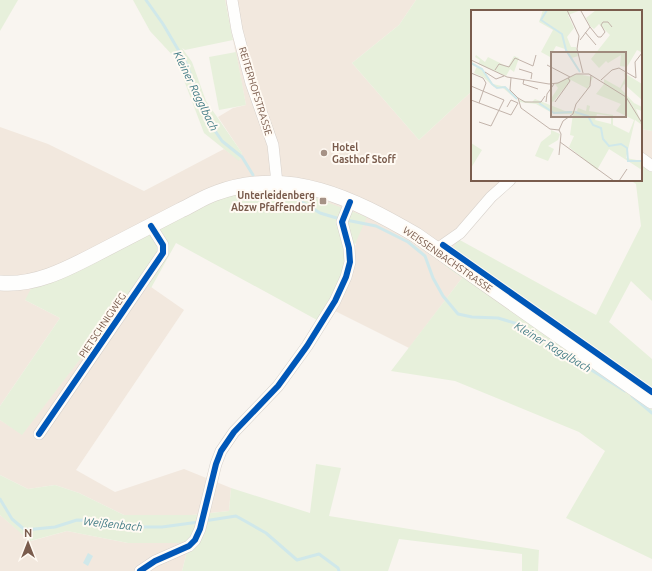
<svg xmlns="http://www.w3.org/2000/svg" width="652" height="571" viewBox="0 0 652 571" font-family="Ubuntu,sans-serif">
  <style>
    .residential { fill: #f2e8de }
    .green { fill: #e7f0db }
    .water { fill: #d0e8ea }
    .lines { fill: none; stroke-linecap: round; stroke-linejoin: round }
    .stream { stroke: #d0e8ea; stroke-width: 3 }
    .minor-casing { stroke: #d7d1cb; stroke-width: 12 }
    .secondary-casing { stroke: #d9d2cb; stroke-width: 16 }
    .minor { stroke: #fefefd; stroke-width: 11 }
    .secondary { stroke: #fefefd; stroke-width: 15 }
    .cycleway-casing { stroke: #fffaf3; stroke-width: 8 }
    .cycleway { stroke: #0057b8; stroke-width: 6 }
    .poi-dot { fill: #a69286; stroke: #fffaf3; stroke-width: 1.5 }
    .labels { text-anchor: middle; stroke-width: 4; stroke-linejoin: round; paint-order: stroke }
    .street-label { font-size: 10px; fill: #7a5c4d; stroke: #fffaf3 }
    .poi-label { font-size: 10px; font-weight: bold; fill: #7a5c4d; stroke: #fffaf3; text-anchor: start }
    .water-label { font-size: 11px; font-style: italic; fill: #437c86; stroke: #fffaf3 }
    .inset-river { fill: none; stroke: #d0e8ea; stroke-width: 2 }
    .inset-road { fill: none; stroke: #c2b3aa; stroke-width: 1 }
    .view { fill: #9f8a7d; fill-opacity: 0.15; stroke: #9f8a7d; stroke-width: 2 }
    .inset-edge { fill: none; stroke: #7a5c4d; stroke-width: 2 }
  </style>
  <rect width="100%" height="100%" fill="#f9f5f0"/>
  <g class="residential">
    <polygon points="225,0 416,0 399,25 352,63 419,140 472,91 472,180 518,180 510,186 458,239 462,278 409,348 327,307 356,244 288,188 25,300 60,318 0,406 0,127 48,144 144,191 224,149 239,160 242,153 218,117 233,108 246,105"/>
    <polygon points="641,129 652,131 652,167 641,160"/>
    <polygon points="141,280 184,310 76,470 115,492 184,469 231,488 229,511 192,515 124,515 79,493 55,485 28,489 0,475 0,420 22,434"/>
    <polygon points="0,515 31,541 67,531 128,543 190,539 182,571 0,571"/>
  </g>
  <g class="green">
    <polygon points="0,0 18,0 0,31"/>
    <polygon points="133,0 225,0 233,40 185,50 182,48 192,62 206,101 242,153 239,161 204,133 176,59 150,31"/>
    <polygon points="416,0 652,0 652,131 641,129 641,11 472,11 472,91 419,140 352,63 399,25"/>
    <polygon points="236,52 246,105 219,110 209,57"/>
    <polygon points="641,160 652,167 652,301 631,281 609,322 652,359 652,559 566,518 605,451 579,432 455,381 391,371 462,278 444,265 458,239 596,315 641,226 636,184 630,180 641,180"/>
    <polygon points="261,188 288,188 367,217 327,307 317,320 176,243 151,288 140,281 22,435 0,420 0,406 60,318 25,300 33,285 224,197"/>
    <polygon points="316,464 341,468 329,516 539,550 538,571 522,571 522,554 399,539 388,571 182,571 190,539 179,543 128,543 67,531 30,541 0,515 0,475 28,489 55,485 79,493 124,515 192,515 229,511 231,488 310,513"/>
  </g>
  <polygon class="water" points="88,553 93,556 88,566 83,563"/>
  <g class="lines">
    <g class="stream">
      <polyline points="146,0 163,24 186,63 209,122 222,141 242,157 253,175"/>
      <polyline points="282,190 320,213 340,219"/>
      <polyline points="346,220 376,226 408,242 425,256 433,278 443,296 458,314 472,317 498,318 518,324 625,391"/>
      <polyline points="632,396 652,413"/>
      <polyline points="0,499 12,519 25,530 55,527 77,520 109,521 127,527 162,527 199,522"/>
      <polyline points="204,521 236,516 266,533 297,560 319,554 338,568 339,571"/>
    </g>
    <defs>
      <g id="minor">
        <polyline points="232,0 237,30 251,83 273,145 277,183"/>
        <polyline points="641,158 652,166"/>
        <polyline points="437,249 460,233 491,197 510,180"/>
        <polyline points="39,434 163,253 163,245 151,226"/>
        <polyline points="140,571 155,561 189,546 195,540 200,529 216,464 221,451 234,432 278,386 307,346 335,301 346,277 350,262 349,248 342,222 350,202"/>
      </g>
      <path id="secondary" d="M 0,283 C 34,286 65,270 94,255 C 123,240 152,225 181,210 C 192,205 204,197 216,193 C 289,166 354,199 416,235 L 652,401"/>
    </defs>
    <use href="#minor" class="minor-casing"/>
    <use href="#secondary" class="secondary-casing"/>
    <use href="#minor" class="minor"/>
    <use href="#secondary" class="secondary"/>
    <defs>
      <g id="cycleway">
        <polyline points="443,245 652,392"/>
        <polyline points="39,434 163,253 163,245 151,226"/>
        <polyline points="140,571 155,561 189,546 195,540 200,529 216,464 221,451 234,432 278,386 307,346 335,301 346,277 350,262 349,248 342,222 350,202"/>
      </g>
    </defs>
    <use href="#cycleway" class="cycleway-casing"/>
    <use href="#cycleway" class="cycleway"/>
  </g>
  <g class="poi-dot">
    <circle cx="324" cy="153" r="4"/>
    <rect x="319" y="197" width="8" height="8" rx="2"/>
  </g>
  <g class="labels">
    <g class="street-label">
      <text transform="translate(256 91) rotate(73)" y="4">REITERHOFSTRASSE</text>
      <text transform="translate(448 259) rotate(35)" y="4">WEISSENBACHSTRASSE</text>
      <text transform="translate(102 325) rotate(-56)" y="4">PIETSCHNIGWEG</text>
    </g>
    <g class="poi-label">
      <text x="332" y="151">Hotel<tspan x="332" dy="12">Gasthof Stoff</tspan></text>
      <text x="315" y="199" text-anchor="end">Unterleidenberg<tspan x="315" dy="12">Abzw Pfaffendorf</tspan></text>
    </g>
    <g class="water-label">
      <text transform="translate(196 91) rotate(64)" y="4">Kleiner Ragglbach</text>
      <text transform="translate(553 347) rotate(31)" y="4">Kleiner Ragglbach</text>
      <text transform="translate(113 524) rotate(6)" y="4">Weißenbach</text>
    </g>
  </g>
  <g transform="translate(471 10)">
    <rect width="171" height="171" fill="#f9f5f0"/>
    <path d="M 72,0 L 110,0 L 97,5 L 103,18 L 96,27 L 100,37 L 105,37 L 107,46 L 101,48 L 107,60 L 94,39 L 85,36 L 79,47 L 70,42 L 82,20 L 68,12 ZM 125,0 L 171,0 L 171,48 L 170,42 L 166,40 L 156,57 L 149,56 L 150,45 L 137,53 L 135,51 L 128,58 L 120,49 L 139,25 L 128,14 L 123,19 L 119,16 L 115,8 ZM 5,45 L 14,52 L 17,47 L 37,57 L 43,46 L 48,48 L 43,62 L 39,59 L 35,66 L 7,54 L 9,50 L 4,47 ZM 6,56 L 12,60 L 22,74 L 35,77 L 46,90 L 32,78 L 23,77 L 12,67 L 3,63 ZM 147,59 L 171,74 L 171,90 L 153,74 L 150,79 L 163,93 L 171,97 L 171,101 L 165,99 L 171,115 L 164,110 L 155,148 L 171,151 L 171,160 L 138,139 L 126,160 L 98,137 L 103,126 L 99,125 L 102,104 L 83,104 L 65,94 L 48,92 L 48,90 L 61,92 L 64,89 L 94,101 L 106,101 L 107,98 L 115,101 L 116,95 L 119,96 L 118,101 L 142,105 L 142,115 L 158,123 L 163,110 L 145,101 L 150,94 L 125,84 L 133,74 L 133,69 L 149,78 L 154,68 L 153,63 ZM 126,104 L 140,106 L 140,114 L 124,110 ZM 106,64 L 122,67 L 117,79 L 100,70 L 82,92 L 79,90 L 87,78 L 84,74 ZM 80,120 L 89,124 L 87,130 L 77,136 L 83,139 L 77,151 L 64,146 L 70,132 L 80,124 ZM 0,133 L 11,140 L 0,158 Z" fill="#e7f0db" fill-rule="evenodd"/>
    <path class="inset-river" d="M 76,0 L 70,10 L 91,24 L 95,40 L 109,62M 0,53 L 11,59 L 21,74 L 26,78 L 34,77 L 46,89M 68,93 L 83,103 L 101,102M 104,102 L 117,106 L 122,115 L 130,118 L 132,129 L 138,136 L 150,134 L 156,138 L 157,151 L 171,151"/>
    <path class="inset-road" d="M 96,0 L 108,26 L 106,39 L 112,63M 110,1 L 119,17M 114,22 L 125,35M 109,30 L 119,17 L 127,27 L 130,27 L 134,22 L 130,15 L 132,12 L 137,12 L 141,17M 0,50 L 36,67 L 78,74 L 87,73 L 105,64 L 118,64 L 155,87 L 171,113M 76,55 L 99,67M 48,59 L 61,63 L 60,69M 24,60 L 28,54 L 38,57 L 44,48 L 62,56 L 65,45M 14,62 L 25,69 L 33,66M 0,63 L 12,68 L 15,73 L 8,93M 40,68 L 39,80 L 47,88 L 50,98 L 79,119 L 88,120M 53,69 L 52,74 L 67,79M 130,70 L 141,60 L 148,58 L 165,68 L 164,52 L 171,43M 0,76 L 33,90 L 20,116 L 8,112M 47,88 L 54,92 L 70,92 L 74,86M 0,90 L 40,105 L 47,93M 75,92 L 76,84 L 83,74M 84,92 L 99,71 L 97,68M 36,97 L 40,90 L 47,93M 88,120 L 92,111 L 102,104 L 105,94 L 119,76 L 120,65M 89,132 L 143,171M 88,145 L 90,124 L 88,120M 148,171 L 156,159"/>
    <path class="view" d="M 80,42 L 155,42 L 155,107 L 80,107 Z"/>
    <rect width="171" height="171" class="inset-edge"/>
  </g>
  <g transform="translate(28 543)" stroke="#fffaf3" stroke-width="3" paint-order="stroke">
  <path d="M0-3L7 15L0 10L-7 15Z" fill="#7a5c4d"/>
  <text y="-6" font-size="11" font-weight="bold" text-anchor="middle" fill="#7a5c4d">N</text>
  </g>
</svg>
